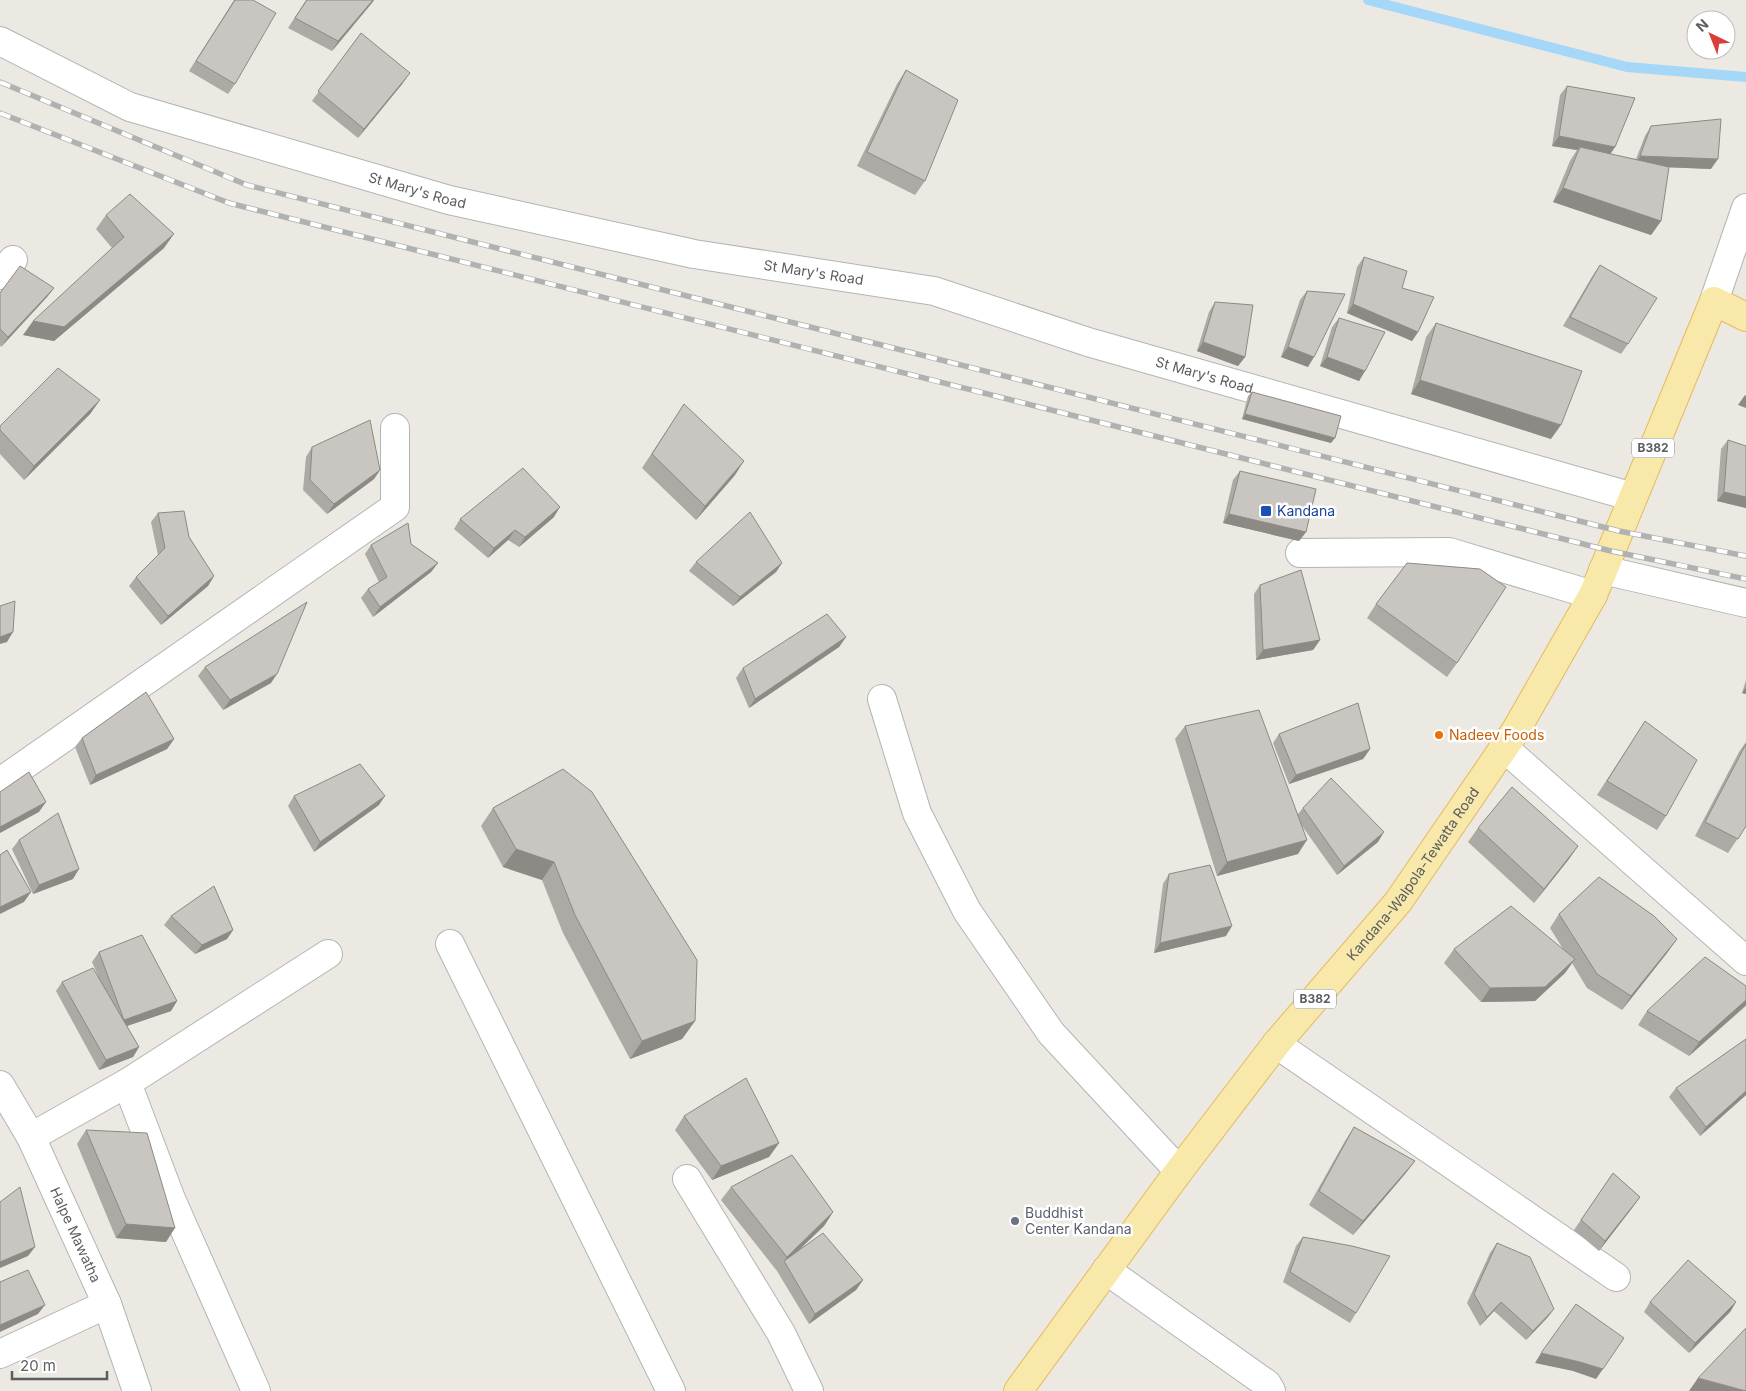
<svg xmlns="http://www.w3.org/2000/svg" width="1746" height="1391" viewBox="0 0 1746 1391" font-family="Inter,sans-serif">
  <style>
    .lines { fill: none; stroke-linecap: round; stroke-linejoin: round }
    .stream { stroke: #a5d7f8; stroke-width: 10 }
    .minor-casing { stroke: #b2b4b8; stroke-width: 30 }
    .major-casing { stroke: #e5ba60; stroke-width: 30 }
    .minor { stroke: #fff; stroke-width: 28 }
    .major { stroke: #f8e8a9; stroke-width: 28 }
    .rail-casing { stroke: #b0b1b1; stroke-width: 5.5 }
    .rail { stroke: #fff; stroke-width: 4; stroke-dasharray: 11; stroke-linecap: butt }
    .wall { fill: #ada9a5 }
    .shaded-wall { fill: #8d8a86 }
    .building { fill: #c9c5c0; stroke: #8d8a86 }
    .transit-dot { fill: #1a4fb4; stroke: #fff; stroke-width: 2 }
    .food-dot { fill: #e8710a; stroke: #fff; stroke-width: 2 }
    .worship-dot { fill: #6b7280; stroke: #fff; stroke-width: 2 }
    .labels { text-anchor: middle; stroke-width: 5; stroke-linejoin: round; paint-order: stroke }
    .shield { fill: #fff; stroke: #8c8e90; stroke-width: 1 }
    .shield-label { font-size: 12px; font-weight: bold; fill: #5a5d61 }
    .street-label { font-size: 14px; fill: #5a5d61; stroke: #fff }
    .transit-label { font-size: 14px; fill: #164399; stroke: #fff; text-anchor: start }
    .food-label { font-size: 14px; fill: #c56008; stroke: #fff; text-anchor: start }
    .worship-label { font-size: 14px; fill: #5b616d; stroke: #fff; text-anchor: start }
  </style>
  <rect width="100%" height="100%" fill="#ebe9e1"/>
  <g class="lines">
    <polyline class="stream" points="1368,0 1627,67 1746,77"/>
    <defs>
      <g id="minor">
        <path id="s1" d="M 0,41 L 130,107 L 449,200 L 694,254 L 934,291 L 1088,342 L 1633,497"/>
        <polyline points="0,275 13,260"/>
        <polyline points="1714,301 1746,208"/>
        <polyline points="1300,553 1449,552 1593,595"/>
        <polyline points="1603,570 1746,603"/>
        <polyline points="882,699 917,813 967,911 1051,1033 1179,1171"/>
        <polyline points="1503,747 1746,961"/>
        <polyline points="0,782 395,507 395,428"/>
        <polyline points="450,944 671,1391"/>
        <polyline points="1276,1044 1616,1277"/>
        <polyline points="127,1083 171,1199 256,1391"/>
        <path id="s2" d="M 0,1085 L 31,1137 L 107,1304 L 137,1391"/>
        <polyline points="31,1137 127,1083 328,954"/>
        <polyline points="687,1179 781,1333 809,1391"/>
        <polyline points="1106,1270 1267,1384 1271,1391"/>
        <polyline points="0,1354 107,1304"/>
      </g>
      <g id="major">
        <path id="s3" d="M 1018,1391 L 1179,1171 L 1276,1044 L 1398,902 L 1516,730 L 1593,595 L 1714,301 L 1746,317"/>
      </g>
    </defs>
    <use href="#minor" class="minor-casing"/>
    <use href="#major" class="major-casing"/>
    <use href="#minor" class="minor"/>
    <use href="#major" class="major"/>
    <defs>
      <g id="rail">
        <polyline points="0,82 247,185 1619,531 1746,556"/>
        <polyline points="0,113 229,203 1611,551 1746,579"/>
      </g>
    </defs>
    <use href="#rail" class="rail-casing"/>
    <use href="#rail" class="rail"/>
  </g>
  <g class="wall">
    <polygon points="234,0 253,0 235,84 228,94 189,71"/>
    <polygon points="306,0 374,0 332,51 288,28"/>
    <polygon points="361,33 403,83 358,138 312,101"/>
    <polygon points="906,70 925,181 915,195 857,166 897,84"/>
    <polygon points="1567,86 1615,147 1610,154 1636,159 1645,136 1651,126 1711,169 1669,167 1661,221 1651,235 1553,202 1570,161 1577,150 1552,146 1560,95"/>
    <polygon points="106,215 164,248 54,341 23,335 112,248 96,229"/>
    <polygon points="1364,257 1402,288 1418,332 1412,341 1347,313 1357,267"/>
    <polygon points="1600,265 1628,344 1621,354 1563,326 1593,275"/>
    <polygon points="54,288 47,297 1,347 0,345 0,293"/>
    <polygon points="1307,291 1308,367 1281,357 1300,300"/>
    <polygon points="1215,302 1245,357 1238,366 1197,351 1209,312"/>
    <polygon points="1339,318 1365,371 1359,381 1320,366 1332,327"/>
    <polygon points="1436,323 1551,439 1411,394 1426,337"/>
    <polygon points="1252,392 1331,443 1242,419 1248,396"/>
    <polygon points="100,400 90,414 24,480 0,454 0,426"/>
    <polygon points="684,404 735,475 696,520 642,468"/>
    <polygon points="1728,440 1746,508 1717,501 1721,449"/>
    <polygon points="312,447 380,470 374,479 327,514 303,490 306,457"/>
    <polygon points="1240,471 1306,532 1299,541 1223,523 1233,480"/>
    <polygon points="158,513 189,537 214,576 208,586 161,625 129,586 136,577 158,555 151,522"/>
    <polygon points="554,517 519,547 508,540 488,558 454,529 460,519"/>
    <polygon points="411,544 438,563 431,572 373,617 361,598 368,589 379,582 365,554 371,545"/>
    <polygon points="696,562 782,563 776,572 733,606 689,571"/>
    <polygon points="1260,585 1320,640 1313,650 1256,660 1254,594"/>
    <polygon points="1376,604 1457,663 1447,677 1367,618"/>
    <polygon points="846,637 839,647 749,708 736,678 743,668"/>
    <polygon points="205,667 271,683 223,710 198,676"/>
    <polygon points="1746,680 1746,694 1742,693"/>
    <polygon points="1645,721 1666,816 1657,830 1597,795"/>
    <polygon points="1185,726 1298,814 1303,808 1378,842 1337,875 1302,826 1298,854 1217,876 1175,739"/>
    <polygon points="1279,734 1370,749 1363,759 1289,784 1273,743"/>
    <polygon points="82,738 174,739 167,749 90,785 75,747"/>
    <polygon points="1746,742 1746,826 1728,853 1695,836 1739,752"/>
    <polygon points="563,769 695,1021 682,1039 630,1059 563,933 542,880 503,867 481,826 493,808"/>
    <polygon points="294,796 379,805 314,852 288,806"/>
    <polygon points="1478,828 1578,846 1569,859 1534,903 1468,842"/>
    <polygon points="19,840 73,879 33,894 12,849"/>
    <polygon points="1169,874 1226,936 1154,953 1163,884"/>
    <polygon points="1559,914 1677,939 1667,953 1622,1010 1587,988 1572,963 1565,973 1535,1001 1481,1002 1444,963 1454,949 1563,949 1550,928"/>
    <polygon points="171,916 233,930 227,939 195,954 164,925"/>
    <polygon points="99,952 177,1001 171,1011 127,1026 139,1047 133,1057 99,1070 56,991 62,982 98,976 92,962"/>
    <polygon points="1746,986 1746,1006 1689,1056 1638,1025 1647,1011"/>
    <polygon points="1746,1039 1746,1095 1700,1136 1669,1097 1676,1088"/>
    <polygon points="684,1116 779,1143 769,1157 712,1180 675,1130"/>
    <polygon points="1354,1127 1415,1161 1405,1174 1353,1235 1309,1205 1345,1141"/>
    <polygon points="86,1130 166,1242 116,1238 77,1144"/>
    <polygon points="1613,1173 1640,1197 1599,1251 1574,1230"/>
    <polygon points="731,1187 833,1212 824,1226 796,1253 863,1280 856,1290 809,1324 777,1271 721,1200"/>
    <polygon points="1303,1237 1356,1313 1350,1323 1283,1282 1296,1246"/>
    <polygon points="1497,1243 1554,1309 1547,1318 1526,1340 1494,1311 1480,1326 1467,1303 1490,1253"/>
    <polygon points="1650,1302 1736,1302 1730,1312 1689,1353 1644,1312"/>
  </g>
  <g class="shaded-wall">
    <polygon points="373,0 374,0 372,3 332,51 338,41"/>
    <polygon points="410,73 403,83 358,138 364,129"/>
    <polygon points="1559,136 1615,147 1609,156 1580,147 1577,150 1552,146"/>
    <polygon points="1640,156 1718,159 1711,169 1634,166"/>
    <polygon points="1563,188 1661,221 1651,235 1553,202"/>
    <polygon points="174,234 164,248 54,341 23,335 33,321"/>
    <polygon points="54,288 47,297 1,347 8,337"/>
    <polygon points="1353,304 1418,332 1412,341 1347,313"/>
    <polygon points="1203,342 1245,357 1238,366 1197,351"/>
    <polygon points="1288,347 1314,357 1308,367 1281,357"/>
    <polygon points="1327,357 1365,371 1359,381 1320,366"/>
    <polygon points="1420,380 1561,425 1551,439 1411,394"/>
    <polygon points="1745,395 1746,396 1746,408 1738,405"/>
    <polygon points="100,400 90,414 24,480 34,466"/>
    <polygon points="1245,414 1335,438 1331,443 1242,419"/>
    <polygon points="744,461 735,475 696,520 705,506"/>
    <polygon points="380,470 374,479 327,514 334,504"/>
    <polygon points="1724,492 1746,497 1746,508 1717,501"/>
    <polygon points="560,507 554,517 519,547 525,537"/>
    <polygon points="1229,514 1306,532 1299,541 1223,523"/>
    <polygon points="515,530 508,540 488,558 494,548"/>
    <polygon points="438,563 431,572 373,617 380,607"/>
    <polygon points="782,563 776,572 733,606 740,597"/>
    <polygon points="214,576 208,586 161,625 168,616"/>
    <polygon points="13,632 7,642 0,644 0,637"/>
    <polygon points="846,637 839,647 749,708 755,699"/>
    <polygon points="1320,640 1313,650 1256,660 1263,650"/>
    <polygon points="277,674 271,683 223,710 230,700"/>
    <polygon points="1746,687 1746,694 1742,693"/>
    <polygon points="174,739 167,749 90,785 96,775"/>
    <polygon points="1370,749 1363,759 1289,784 1296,775"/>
    <polygon points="385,796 379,805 314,852 320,842"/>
    <polygon points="46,802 39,812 0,833 0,827"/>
    <polygon points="1384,832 1378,842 1337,875 1344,866"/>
    <polygon points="1307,840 1298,854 1217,876 1227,862"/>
    <polygon points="1578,846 1569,859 1534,903 1544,889"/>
    <polygon points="516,849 554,862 542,880 503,867"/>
    <polygon points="79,869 73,879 33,894 39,885"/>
    <polygon points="31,892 24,902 0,914 0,907"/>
    <polygon points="1232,926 1226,936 1154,953 1160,943"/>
    <polygon points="233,930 227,939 195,954 202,945"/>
    <polygon points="1677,939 1667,953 1622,1010 1631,996"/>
    <polygon points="1575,959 1565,973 1535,1001 1481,1002 1490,988"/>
    <polygon points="1746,1000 1746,1005 1689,1056 1699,1042"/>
    <polygon points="177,1001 171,1011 118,1029 124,1020"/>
    <polygon points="695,1021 682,1039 630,1059 642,1041"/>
    <polygon points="139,1047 133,1057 99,1070 106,1060"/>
    <polygon points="1746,1091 1746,1095 1700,1136 1706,1127"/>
    <polygon points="779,1143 769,1157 712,1180 721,1166"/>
    <polygon points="1415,1161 1405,1174 1353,1235 1363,1221"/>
    <polygon points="1640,1197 1633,1207 1599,1251 1605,1241"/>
    <polygon points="833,1212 824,1226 785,1263 784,1261 787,1257"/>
    <polygon points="126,1224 175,1228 166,1242 116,1238"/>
    <polygon points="35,1247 28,1256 0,1268 0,1262"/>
    <polygon points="863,1280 856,1290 809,1324 815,1314"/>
    <polygon points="1501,1302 1494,1311 1480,1326 1487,1317"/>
    <polygon points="1736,1302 1730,1312 1689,1353 1695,1343"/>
    <polygon points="45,1305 38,1314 0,1332 0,1325"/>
    <polygon points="1554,1309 1547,1318 1526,1340 1533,1331"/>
    <polygon points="1541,1353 1580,1362 1603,1369 1596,1379 1573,1371 1535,1363"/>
    <polygon points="1698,1378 1746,1391 1689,1391"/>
  </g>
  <g class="building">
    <polygon points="235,0 253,0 276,13 235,84 196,61"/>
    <polygon points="307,0 373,0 338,41 295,18"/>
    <polygon points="361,33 410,73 364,129 318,91"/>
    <polygon points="906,70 958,100 925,181 867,152"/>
    <polygon points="1567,86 1635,98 1615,147 1559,136"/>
    <polygon points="1721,119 1718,159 1640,156 1651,126"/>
    <polygon points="1580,147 1669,167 1661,221 1563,188"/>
    <polygon points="130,194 174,234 64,327 33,321 124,237 106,215"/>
    <polygon points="1364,257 1407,271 1402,288 1434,297 1418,332 1353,304"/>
    <polygon points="1600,265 1657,298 1628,344 1570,317"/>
    <polygon points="20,266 54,288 8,337 0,329 0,293"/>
    <polygon points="1307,291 1345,294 1314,357 1288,347"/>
    <polygon points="1215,302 1253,305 1245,357 1203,342"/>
    <polygon points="1339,318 1385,332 1365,371 1327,357"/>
    <polygon points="1436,323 1582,371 1561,425 1420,380"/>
    <polygon points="58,368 100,400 34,466 0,430 0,426"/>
    <polygon points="1252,392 1341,416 1335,438 1245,414"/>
    <polygon points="684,404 744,461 705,506 652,454"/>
    <polygon points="370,420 380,470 334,504 310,480 312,447"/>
    <polygon points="1728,440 1746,446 1746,497 1724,492"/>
    <polygon points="523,468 560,507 525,537 515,530 494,548 460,519"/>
    <polygon points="1240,471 1316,489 1306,532 1229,514"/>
    <polygon points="184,511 189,537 214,576 168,616 136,577 165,548 158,513"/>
    <polygon points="750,512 782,563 740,597 696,562"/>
    <polygon points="408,523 411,544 438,563 380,607 368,589 387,577 371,545"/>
    <polygon points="1407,563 1480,569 1506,587 1457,663 1376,604"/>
    <polygon points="1301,570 1320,640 1263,650 1260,585"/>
    <polygon points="15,601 13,632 0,637 0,606"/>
    <polygon points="307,602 277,674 230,700 205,667"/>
    <polygon points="827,614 846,637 755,699 743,668"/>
    <polygon points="146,692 174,739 96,775 82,738"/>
    <polygon points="1358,703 1370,749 1296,775 1279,734"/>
    <polygon points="1259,710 1307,840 1227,862 1185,726"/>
    <polygon points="1645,721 1697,760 1666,816 1607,781"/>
    <polygon points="1746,744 1746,826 1738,839 1705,822"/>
    <polygon points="360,764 385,796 320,842 294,796"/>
    <polygon points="563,769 592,792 697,960 695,1021 642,1041 575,915 554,862 516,849 493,808"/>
    <polygon points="29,772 46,802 0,827 0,792"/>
    <polygon points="1331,778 1384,832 1344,866 1303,808"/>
    <polygon points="1512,787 1578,846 1544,889 1478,828"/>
    <polygon points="58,813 79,869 39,885 19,840"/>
    <polygon points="7,850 31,892 0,907 0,855"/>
    <polygon points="1210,865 1232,926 1160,943 1169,874"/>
    <polygon points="1599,877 1654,916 1677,939 1631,996 1597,974 1559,914"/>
    <polygon points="214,886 233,930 202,945 171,916"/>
    <polygon points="1511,906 1575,959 1545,987 1490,988 1454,949"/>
    <polygon points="142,935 177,1001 124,1020 99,952"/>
    <polygon points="1705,957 1746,986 1746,1000 1699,1042 1647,1011"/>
    <polygon points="93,968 139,1047 106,1060 62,982"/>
    <polygon points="1746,1039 1746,1091 1706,1127 1676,1088"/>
    <polygon points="746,1078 779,1143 721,1166 684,1116"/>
    <polygon points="1354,1127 1415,1161 1363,1221 1319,1191"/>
    <polygon points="86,1130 147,1133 175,1228 126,1224"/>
    <polygon points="792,1155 833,1212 787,1257 731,1187"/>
    <polygon points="1613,1173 1640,1197 1605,1241 1581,1220"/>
    <polygon points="20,1187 35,1247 0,1262 0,1202"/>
    <polygon points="823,1233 863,1280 815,1314 784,1261"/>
    <polygon points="1303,1237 1352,1246 1390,1256 1356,1313 1290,1272"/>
    <polygon points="1497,1243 1530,1257 1554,1309 1533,1331 1501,1302 1487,1317 1474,1294"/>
    <polygon points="1688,1260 1736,1302 1695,1343 1650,1302"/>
    <polygon points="28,1270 45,1305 0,1325 0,1282"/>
    <polygon points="1576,1304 1624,1338 1603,1369 1580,1362 1541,1353"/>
    <polygon points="1746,1328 1746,1391 1698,1378"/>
  </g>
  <rect class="transit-dot" x="1260" y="505" width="12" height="12" rx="2.5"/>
  <circle class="food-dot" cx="1439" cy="735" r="5"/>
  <circle class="worship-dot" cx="1015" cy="1221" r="5"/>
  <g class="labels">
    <g class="shield">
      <rect x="1632" y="438.5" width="42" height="19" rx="4"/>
      <rect x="1294" y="989.5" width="42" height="19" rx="4"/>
    </g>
    <g class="shield-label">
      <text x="1653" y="452">B382</text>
      <text x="1315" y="1003">B382</text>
    </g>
    <g class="street-label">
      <text dy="5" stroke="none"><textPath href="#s1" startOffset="445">St Mary's Road</textPath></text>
      <text dy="5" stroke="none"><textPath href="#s1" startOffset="850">St Mary's Road</textPath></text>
      <text dy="5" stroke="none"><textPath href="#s1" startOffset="1255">St Mary's Road</textPath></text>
      <text dy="5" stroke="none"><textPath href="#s3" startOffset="651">Kandana-Walpola-Tewatta Road</textPath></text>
      <text dy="5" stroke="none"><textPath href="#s2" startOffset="168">Halpe Mawatha</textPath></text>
    </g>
    <g class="transit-label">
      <text x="1277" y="516">Kandana</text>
    </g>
    <g class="food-label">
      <text x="1449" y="740">Nadeev Foods</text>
    </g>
    <g class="worship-label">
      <text x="1025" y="1218">Buddhist<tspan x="1025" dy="16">Center Kandana</tspan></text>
    </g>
  </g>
  <g transform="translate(1711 35) rotate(317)"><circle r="24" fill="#ffffff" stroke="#bdbec0"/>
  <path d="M0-4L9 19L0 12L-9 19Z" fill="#da3e38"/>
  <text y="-8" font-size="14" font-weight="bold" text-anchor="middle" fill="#5a5d61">N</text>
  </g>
  <path d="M12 1371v8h95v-8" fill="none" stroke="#5a5d61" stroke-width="2.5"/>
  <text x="20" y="1371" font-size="15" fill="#5a5d61" stroke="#ffffff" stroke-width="4" paint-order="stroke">20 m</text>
</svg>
